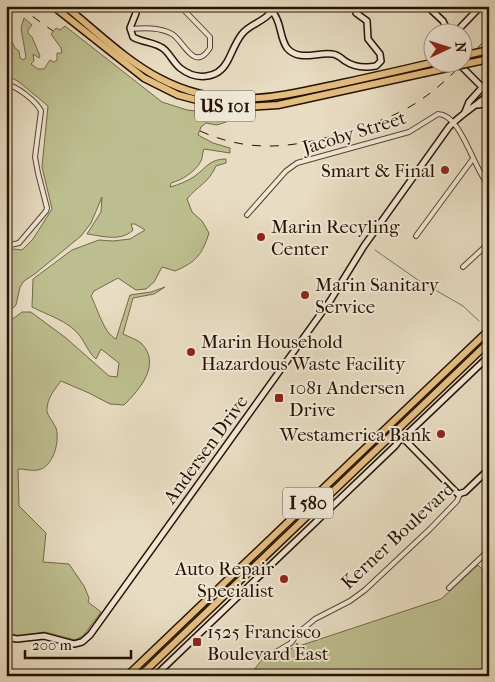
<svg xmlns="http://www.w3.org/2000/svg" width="495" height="682" viewBox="0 0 495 682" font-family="'IM FELL French Canon',serif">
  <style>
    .green { fill: #bdbe8f; stroke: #726849 }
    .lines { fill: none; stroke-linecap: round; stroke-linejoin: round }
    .stream { stroke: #6d7573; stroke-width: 1 }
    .street-casing { stroke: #564433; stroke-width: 6 }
    .secondary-casing { stroke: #261103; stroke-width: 8 }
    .highway-casing { stroke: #261103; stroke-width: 9 }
    .street { stroke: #f0e8d7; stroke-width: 4 }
    .secondary { stroke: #f0e8d7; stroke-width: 5 }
    .highway { stroke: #e4be81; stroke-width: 6 }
    .rail { stroke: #261103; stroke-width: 1; stroke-dasharray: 9 9; stroke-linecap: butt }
    .highway-bridge-casing { stroke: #261103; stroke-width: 9; stroke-linecap: butt }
    .highway-bridge { stroke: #e4be81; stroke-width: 6 }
    .poi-dot { fill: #8f2418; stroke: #f0e8d7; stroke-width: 2 }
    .labels { text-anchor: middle; stroke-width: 4; stroke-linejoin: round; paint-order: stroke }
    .shield { fill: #f0e8d7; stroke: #635243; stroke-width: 1 }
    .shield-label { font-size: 18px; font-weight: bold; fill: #261103 }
    .street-label { font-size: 19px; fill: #261103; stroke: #f0e8d7 }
    .poi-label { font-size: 19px; fill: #261103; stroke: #f0e8d7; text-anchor: start }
  </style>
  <rect width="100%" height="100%" fill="#e8dcc2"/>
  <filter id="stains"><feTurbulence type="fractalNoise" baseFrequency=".004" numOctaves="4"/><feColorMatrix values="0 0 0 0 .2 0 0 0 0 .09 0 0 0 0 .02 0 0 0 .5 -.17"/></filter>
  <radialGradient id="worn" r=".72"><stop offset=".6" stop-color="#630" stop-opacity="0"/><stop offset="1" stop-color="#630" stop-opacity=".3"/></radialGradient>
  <g class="green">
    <path d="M 24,18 L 32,25 L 28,30 L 28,33 L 32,37 L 40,56 L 39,58 L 33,54 L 34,61 L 31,64 L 38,69 L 44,69 L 50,60 L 54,62 L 57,60 L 57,53 L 62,53 L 61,48 L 51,34 L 56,28 L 60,30 L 65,26 L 162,102 L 187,110 L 232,115 L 229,121 L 217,125 L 206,123 L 201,127 L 198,135 L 213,143 L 230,148 L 230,153 L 204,149 C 202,153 203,157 201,161 C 195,172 182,180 171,183 L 170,187 C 178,185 188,181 195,176 C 207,167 210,159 226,159 L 226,163 L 216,166 C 208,184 197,186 187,199 L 192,212 L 202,221 L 209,233 C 202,255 196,262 175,271 L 162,267 L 154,282 L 146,289 L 136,290 L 118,278 L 94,291 L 91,296 C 97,307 104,334 116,339 L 130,295 L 151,292 L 165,287 L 154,294 L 133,298 L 123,334 C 129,337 136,339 141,343 C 162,364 140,389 124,405 L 110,404 L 89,393 L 61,381 C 55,389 48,397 47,408 C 46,415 53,421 56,428 C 60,440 54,464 41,469 C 35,472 25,469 18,469 L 19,506 L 46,533 L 43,562 L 69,564 L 84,586 L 89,598 L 88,602 L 101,612 L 83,636 L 75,640 L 45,632 L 20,636 L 6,634 L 6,324 L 22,312 L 31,312 L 66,338 L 109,376 L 117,377 L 119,363 L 101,349 L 96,359 C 88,352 86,344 80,336 C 69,321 47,315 32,307 L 33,279 L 72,250 L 99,240 L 113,241 L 130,239 L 145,230 L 135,224 L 131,224 L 133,230 C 121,242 102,236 87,234 L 101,212 L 102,197 L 91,223 L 81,236 L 36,273 L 24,281 L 20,287 L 16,305 L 6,315 L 6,248 L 22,250 L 33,239 L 52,209 L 42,167 L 48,106 L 19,82 L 14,79 L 6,79 L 7,31 L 15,48 L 19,51 L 20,58 L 24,60 L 26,57 L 21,28 Z"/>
    <polygon points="478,565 484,571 489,570 489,676 243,676 254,670 263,658 295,647 297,643 299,646 441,599"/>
  </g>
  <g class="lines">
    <polyline class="stream" points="375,250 418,280 463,306 479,321"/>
    <defs>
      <g id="street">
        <path d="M 130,29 C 144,28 160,27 172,34 C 184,41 194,73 210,48 L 210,37 L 180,6"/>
        <path d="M 6,85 C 15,84 37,102 41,111 L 35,157 L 38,173 L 47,208 L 46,211 L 19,243 L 6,246"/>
        <path d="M 247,215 L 286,171 L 297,163 L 409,132 L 438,114 C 461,114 474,170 489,186"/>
        <polyline points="416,236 472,160"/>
        <polyline points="463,267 489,243"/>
        <polyline points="449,588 489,550"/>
        <polyline points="274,653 291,643 298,633 315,619 350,601 365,590 430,529 457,501 460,494"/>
      </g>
      <g id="secondary">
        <path d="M 136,6 L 136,13 L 130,28 L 133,37 C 143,43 157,42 165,50 C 171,56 174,63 180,68 C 195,80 217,80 227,62 C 232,53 235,43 242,34 C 250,24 264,22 272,11 C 282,22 279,37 287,48 C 299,62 317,52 332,54 C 337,54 341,58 345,61 C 354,67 366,68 376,66 L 381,61 L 380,54 L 368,39 L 367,21 L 356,13 L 356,6"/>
        <polyline points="427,6 443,21 448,32"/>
        <polyline points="456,32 481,6"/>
        <polyline points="457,62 489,94"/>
        <polyline points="478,105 489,103"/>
        <polyline points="465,112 469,102 489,80"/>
        <polyline points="403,438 458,494 465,492 489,469"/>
        <path d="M 6,637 L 17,639 L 44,636 L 74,644 L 82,642 L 90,635 L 330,301 L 364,246 L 449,127 C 461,114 476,106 489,94"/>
        <polyline points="155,676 395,446 399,441 403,438 489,356"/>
      </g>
      <g id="highway">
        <polyline points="53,6 144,78 178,95 216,105 247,107 278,105 424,73"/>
        <path d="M 65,6 C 96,31 125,60 159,78 C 221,111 273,98 338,84 C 370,77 402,70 435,62"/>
        <polyline points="127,676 489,330"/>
        <polyline points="140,676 489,342"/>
      </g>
    </defs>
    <use href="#street" class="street-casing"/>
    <use href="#secondary" class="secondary-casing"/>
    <use href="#highway" class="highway-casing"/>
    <use href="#street" class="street"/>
    <use href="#secondary" class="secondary"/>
    <use href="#highway" class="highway"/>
    <g class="rail">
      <polyline points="18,6 53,31"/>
      <path d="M 200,131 C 254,155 298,147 353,130 C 377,122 401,114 422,99 C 447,82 468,58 489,36"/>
    </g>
    <defs>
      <g id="highway-bridge">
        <polyline points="462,56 489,50"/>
        <polyline points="424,73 489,59"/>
      </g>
    </defs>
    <use href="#highway-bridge" class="highway-bridge-casing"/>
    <use href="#highway-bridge" class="highway-bridge"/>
  </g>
  <g class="poi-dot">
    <circle cx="445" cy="170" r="5"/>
    <circle cx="261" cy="237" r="5"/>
    <circle cx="305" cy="295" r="5"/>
    <circle cx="191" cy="352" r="5"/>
    <rect x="274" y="393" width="10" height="10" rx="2.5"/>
    <circle cx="441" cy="434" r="5"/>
    <circle cx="284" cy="579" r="5"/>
    <rect x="192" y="637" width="10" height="10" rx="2.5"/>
  </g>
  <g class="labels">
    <g class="shield">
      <rect x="195" y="90.5" width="60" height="31" rx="4"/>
      <rect x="283" y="487.5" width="50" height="31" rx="4"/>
    </g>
    <g class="shield-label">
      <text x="225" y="112">US 101</text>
      <text x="308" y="509">I 580</text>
    </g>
    <g class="street-label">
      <text transform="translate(354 132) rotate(-17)" y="7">Jacoby Street</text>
      <text transform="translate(205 449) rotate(-54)" y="7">Andersen Drive</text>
      <text transform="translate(397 535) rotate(-43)" y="7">Kerner Boulevard</text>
    </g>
    <g class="poi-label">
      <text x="435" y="177" text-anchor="end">Smart &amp; Final</text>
      <text x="271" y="233">Marin Recyling<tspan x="271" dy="22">Center</tspan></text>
      <text x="315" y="291">Marin Sanitary<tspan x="315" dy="22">Service</tspan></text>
      <text x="201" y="348">Marin Household<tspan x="201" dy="22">Hazardous Waste Facility</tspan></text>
      <text x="289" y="394">1081 Andersen<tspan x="289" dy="22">Drive</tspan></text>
      <text x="431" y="441" text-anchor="end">Westamerica Bank</text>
      <text x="274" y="575" text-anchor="end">Auto Repair<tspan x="274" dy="22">Specialist</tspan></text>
      <text x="207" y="638">1525 Francisco<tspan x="207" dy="22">Boulevard East</tspan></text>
    </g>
  </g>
  <rect width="495" height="682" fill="none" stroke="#e8dcc2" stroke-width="25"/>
  <rect x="8" y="8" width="480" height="667" fill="none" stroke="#261103" stroke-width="2.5"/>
  <rect x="12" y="12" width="470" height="657" fill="none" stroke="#261103"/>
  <g transform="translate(448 48) rotate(86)"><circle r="24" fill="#f0e8d7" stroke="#9f9282"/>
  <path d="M0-4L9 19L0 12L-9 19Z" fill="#8f2418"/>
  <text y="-8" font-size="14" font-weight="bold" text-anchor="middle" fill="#261103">N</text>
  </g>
  <path d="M25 650v8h106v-8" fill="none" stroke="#261103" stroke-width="2.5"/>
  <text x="32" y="650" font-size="15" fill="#261103" stroke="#f0e8d7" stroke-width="4" paint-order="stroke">200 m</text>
  <rect width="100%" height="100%" filter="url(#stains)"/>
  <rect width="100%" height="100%" fill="url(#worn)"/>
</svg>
